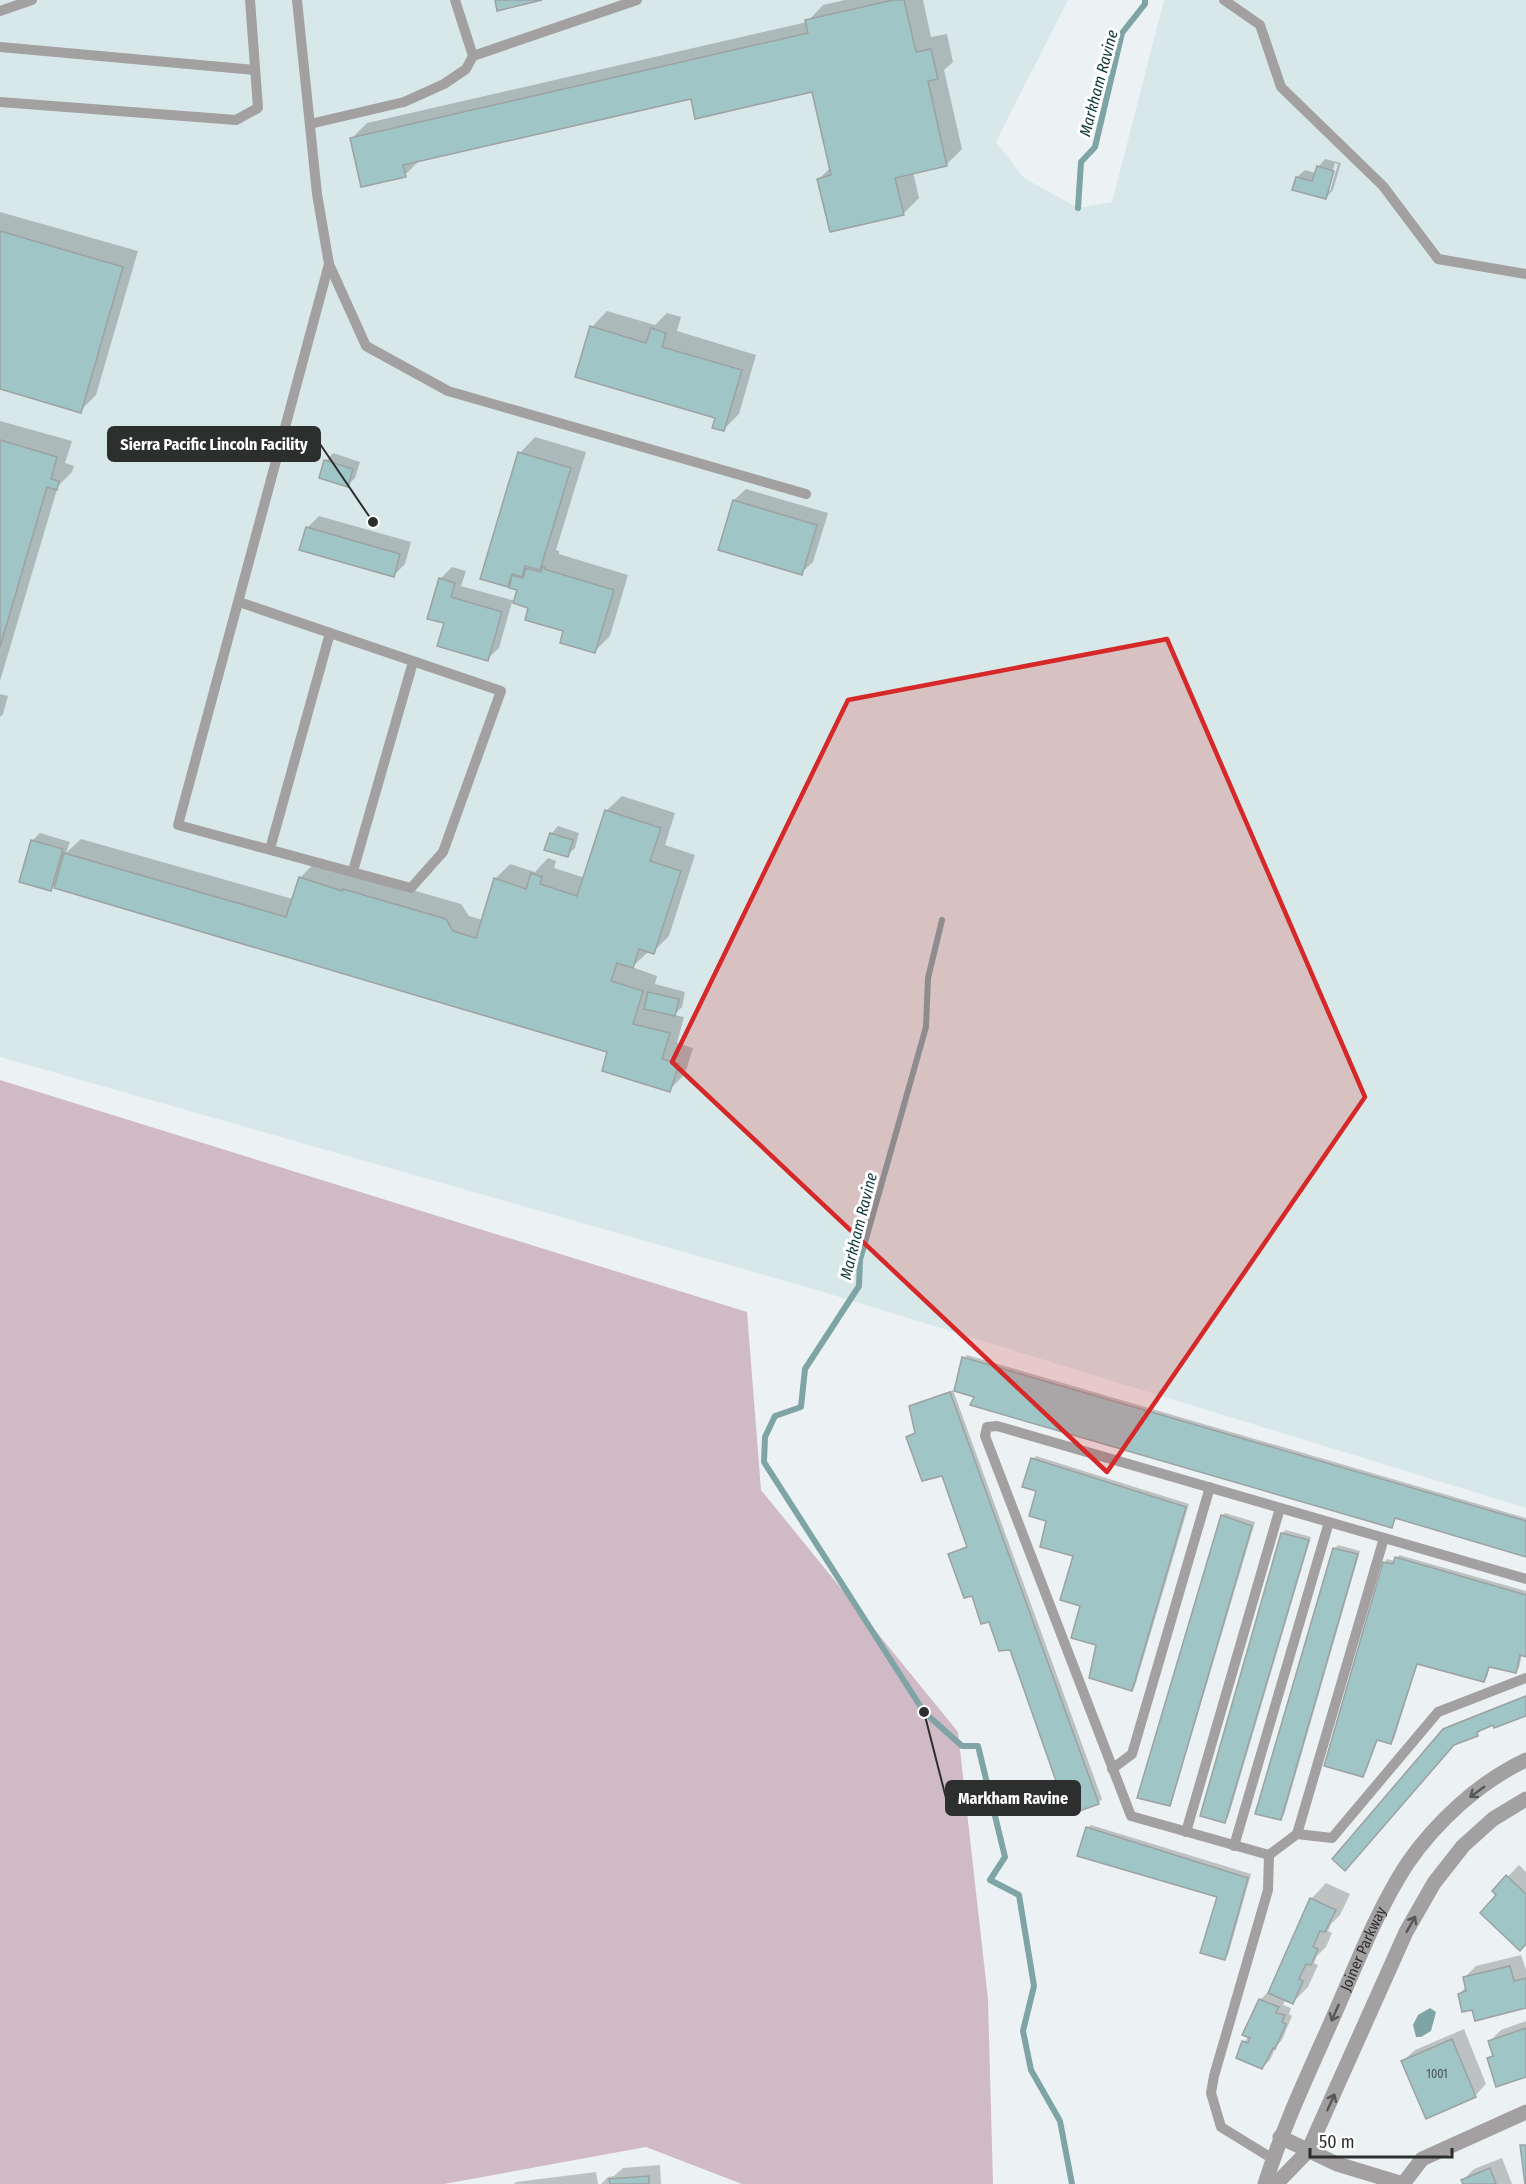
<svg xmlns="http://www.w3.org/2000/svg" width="1526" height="2184" viewBox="0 0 1526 2184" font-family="'Fira Sans Condensed',sans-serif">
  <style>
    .built { fill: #d8e8e8 }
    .green { fill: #d0bac6 }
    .water { fill: #7fa4a5 }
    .shadow { fill: #0003; fill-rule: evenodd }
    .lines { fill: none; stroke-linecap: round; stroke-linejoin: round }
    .stream { stroke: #7fa4a5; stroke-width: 6 }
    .building { fill: #9fc5c6; stroke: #9ca2a2; stroke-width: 1.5 }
    .service { stroke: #a3a0a2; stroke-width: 10 }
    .minor { stroke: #a3a0a2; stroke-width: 15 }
    .tertiary { stroke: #a3a0a2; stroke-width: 15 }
    .oneway { stroke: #565757 }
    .marked { fill: #d62828; fill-opacity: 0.2; stroke: #d62828; stroke-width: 4.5; stroke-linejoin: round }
    .labels { text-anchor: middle; stroke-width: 6; stroke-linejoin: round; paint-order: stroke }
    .number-label { font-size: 12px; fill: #4a5455 }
    .street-label { font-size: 15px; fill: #2d2f2f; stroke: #fff }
    .water-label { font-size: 16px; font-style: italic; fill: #13393a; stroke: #fff }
    .leader { fill: none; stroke: #2d2f2f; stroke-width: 2 }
    .callout-dot { fill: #2d2f2f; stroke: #fff; stroke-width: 2 }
    .callout { fill: #2d2f2f; stroke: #2d2f2f; stroke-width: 2 }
    .callout-label { font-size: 16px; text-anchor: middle; font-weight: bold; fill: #fff }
  </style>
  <rect width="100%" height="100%" fill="#ecf2f3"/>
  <polygon class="built" points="0,0 1068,0 996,142 1024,178 1078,208 1112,202 1164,0 1526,0 1526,1508 820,1291 0,1057"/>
  <polygon class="green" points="0,1080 747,1312 761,1490 958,1732 988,1999 993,2184 742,2184 646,2147 444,2184 0,2184"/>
  <polygon class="water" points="1430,2008 1436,2012 1431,2031 1421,2037 1416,2037 1413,2025 1418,2015"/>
  <g class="shadow">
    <polygon points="845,0 923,0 931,37 947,34 953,62 944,70 962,149 947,164 913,172 919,198 903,214 819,179 830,168 813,90 692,97 421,159 405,175 352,138 367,123 807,22 823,5"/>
    <path d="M 1325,159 L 1341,163 L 1333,190 L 1326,198 L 1297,177 L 1305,170 L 1316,173 L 1318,167 ZM 1335,163 L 1338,164 L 1330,191 L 1327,191 Z"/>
    <polygon points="0,212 138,251 96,395 80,411 0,388"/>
    <polygon points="607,311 655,325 667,313 681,317 677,331 756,355 739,414 723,430 717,417 592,327"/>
    <polygon points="0,421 72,441 65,463 74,466 72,472 58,486 0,681"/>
    <path d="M 535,437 L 586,452 L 556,550 L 559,551 L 559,554 L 628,575 L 610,636 L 594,652 L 530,607 L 512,602 L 499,648 L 487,659 L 445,622 L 440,579 L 452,567 L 466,571 L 461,586 L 515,601 L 519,589 L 513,580 L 507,585 L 520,453 ZM 526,565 L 549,571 L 548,573 L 525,569 Z"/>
    <polygon points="333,453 360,462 355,478 348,485 326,461"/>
    <polygon points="746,489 828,513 813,562 801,573 720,549 734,500"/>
    <polygon points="319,516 411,542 405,564 393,576 301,549 308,527"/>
    <polygon points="0,694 8,696 3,714 0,717"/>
    <polygon points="622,796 675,813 665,845 695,855 669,936 653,952 649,951 632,967 657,976 655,984 685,992 682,1007 674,1015 684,1017 677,1043 693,1048 685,1074 669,1090 609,1051 53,886 50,890 32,841 40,833 70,842 66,853 81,839 293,899 300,878 315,862 461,904 469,916 483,920 495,879 510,864 535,872 548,858 556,861 554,868 585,878 606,811"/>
    <polygon points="558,826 579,833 575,848 567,855 551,834"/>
    <polygon points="967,1355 1526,1518 1526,1555 1396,1517 1391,1526 976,1396 964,1358"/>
    <polygon points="953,1390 1102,1799 1098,1803 1011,1648 990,1620 950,1555 968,1545 943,1474 907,1438 917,1432 910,1407 914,1404"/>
    <polygon points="1036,1456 1189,1504 1135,1686 1132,1690 1098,1644 1082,1605 1074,1555 1047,1520 1038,1490 1033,1459"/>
    <polygon points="1225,1513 1255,1522 1172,1801 1169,1804 1222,1516"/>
    <polygon points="1286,1530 1311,1537 1228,1818 1224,1821 1282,1533"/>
    <polygon points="1338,1545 1360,1551 1284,1815 1280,1818 1257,1813 1335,1548"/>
    <polygon points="1399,1555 1526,1591 1526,1656 1522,1654 1519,1668 1516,1671 1490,1666 1487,1677 1484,1680 1418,1662 1394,1739 1390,1742 1378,1738 1366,1772 1363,1775 1384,1563 1387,1559 1395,1561"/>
    <polygon points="1526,1695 1526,1714 1494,1723 1480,1729 1480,1731 1477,1734 1444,1730 1448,1726"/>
    <polygon points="1091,1825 1251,1874 1228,1955 1225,1958 1219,1896 1087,1828"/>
    <polygon points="1519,1865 1526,1872 1526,1942 1498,1895 1494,1891"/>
    <polygon points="1326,1883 1350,1894 1340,1915 1331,1924 1328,1931 1332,1933 1326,1947 1317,1956 1314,1963 1318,1965 1308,1987 1293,2002 1286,1999 1283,2005 1291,2008 1289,2014 1292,2016 1282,2040 1277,2045 1270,2060 1262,2068 1244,2042 1249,2036 1260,2000 1268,1992 1270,1993 1311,1899"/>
    <polygon points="1521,1955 1526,1970 1526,2007 1473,2008 1459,1994 1466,1987 1464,1978 1476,1966"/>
    <polygon points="1526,2021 1526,2076 1488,2059 1494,2053 1490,2041 1501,2030"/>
    <polygon points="1464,2029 1486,2084 1475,2096 1403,2061 1415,2050"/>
    <polygon points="1502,2158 1512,2184 1464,2184 1463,2180 1474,2169"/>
    <polygon points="660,2165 661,2184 601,2184 608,2177 614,2176 623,2168"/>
    <polygon points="596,2172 598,2184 514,2184 516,2182"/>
  </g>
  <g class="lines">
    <g class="stream">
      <polyline points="1078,208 1081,162 1095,147 1122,33 1145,4 1145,0"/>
      <polyline points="942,920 928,978 926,1027 860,1260 859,1286 805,1369 801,1407 775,1416 765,1437 764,1462 924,1712 962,1746 978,1746 1005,1857 990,1880 1019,1895 1034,1986 1023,2031 1031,2070 1060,2121 1072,2184"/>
    </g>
  </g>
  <g class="building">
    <polygon points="495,0 542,0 497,11"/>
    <polygon points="893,0 904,0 916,52 931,49 938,79 928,81 947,166 895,178 904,215 830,232 817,179 831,175 812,92 695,119 691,99 403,165 406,177 361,187 350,138 808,33 805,20"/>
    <polygon points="1317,166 1334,171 1326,199 1292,190 1296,177 1312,181"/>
    <polygon points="0,231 123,267 81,413 0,389"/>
    <polygon points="590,326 646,343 651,328 666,333 662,347 742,370 724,431 712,428 715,418 575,377"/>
    <polygon points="0,440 57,457 51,479 59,481 57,490 47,487 0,647"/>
    <polygon points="518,452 571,468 540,570 525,566 522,577 512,574 508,587 480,579"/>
    <polygon points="324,460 353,469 348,487 319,478"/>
    <polygon points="733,500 817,525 802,575 718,550"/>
    <polygon points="306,527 400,554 394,577 299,550"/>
    <polygon points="542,566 545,567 544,569 614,590 595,653 560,643 563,631 525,620 528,608 513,603 517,590 509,588 512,575 523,578 526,568 541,572"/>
    <polygon points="439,578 455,583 451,597 502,612 488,661 437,646 444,623 427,619"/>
    <polygon points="605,810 661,828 650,861 681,871 654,954 639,949 633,968 617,963 611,981 643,991 633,1024 670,1033 662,1059 679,1064 670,1092 602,1071 607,1052 54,888 64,853 286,917 299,877 342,891 343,889 446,919 453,931 476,938 494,878 526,889 531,873 542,877 540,884 577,896"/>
    <polygon points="550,833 573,840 568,857 544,850"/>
    <polygon points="31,840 63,849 51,891 19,882"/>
    <polygon points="648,992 679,999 675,1016 644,1009"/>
    <polygon points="962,1357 1526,1521 1526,1557 1395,1518 1392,1528 970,1405 974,1397 954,1391"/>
    <polygon points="950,1392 1099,1804 1068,1815 1010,1650 999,1651 989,1622 981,1624 972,1596 964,1598 948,1554 967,1547 942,1476 922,1481 906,1437 915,1433 909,1406"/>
    <polygon points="1031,1458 1186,1507 1132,1691 1089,1678 1096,1645 1071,1638 1080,1606 1060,1600 1073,1556 1040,1547 1046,1521 1029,1516 1036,1491 1022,1487"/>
    <polygon points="1221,1515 1252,1526 1170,1806 1137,1798"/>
    <polygon points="1281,1533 1309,1540 1225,1823 1200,1816"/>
    <polygon points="1333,1548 1358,1554 1281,1820 1255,1814"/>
    <polygon points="1395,1557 1526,1595 1526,1657 1520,1655 1516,1673 1489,1667 1484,1682 1417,1664 1391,1744 1377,1740 1363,1777 1324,1766 1383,1562 1393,1564"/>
    <polygon points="1526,1696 1526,1716 1494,1728 1493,1725 1477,1732 1478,1736 1454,1745 1345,1871 1332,1859 1443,1729"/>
    <polygon points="1086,1827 1248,1878 1225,1960 1200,1953 1217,1897 1077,1856"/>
    <polygon points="1506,1875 1526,1894 1526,1944 1520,1951 1480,1913 1496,1895 1492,1891"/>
    <polygon points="1310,1898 1336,1910 1325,1932 1320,1931 1313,1947 1318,1949 1311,1965 1306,1964 1299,1979 1303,1981 1293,2004 1268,1993"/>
    <polygon points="1510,1966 1514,1981 1526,1978 1526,2008 1475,2021 1472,2010 1462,2012 1458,1994 1466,1991 1463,1977"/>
    <polygon points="1259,1999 1279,2007 1276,2013 1285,2015 1282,2022 1286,2024 1275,2049 1273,2048 1262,2069 1236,2058 1242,2041 1248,2043 1250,2038 1242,2035"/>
    <polygon points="1526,2028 1526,2077 1496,2087 1487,2058 1493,2056 1488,2041"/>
    <polygon points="1452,2039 1476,2097 1426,2119 1401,2061"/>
    <polygon points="1520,2145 1526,2145 1526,2184 1525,2184"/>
    <polygon points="1490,2168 1496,2184 1463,2184 1461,2180"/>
    <polygon points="649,2176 649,2184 610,2184 609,2179"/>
  </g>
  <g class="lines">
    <g class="service">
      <polyline points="1224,0 1260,25 1281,87 1383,186 1438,259 1526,274"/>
      <polyline points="0,11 32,0"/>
      <polyline points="0,47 255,70"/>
      <polyline points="473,56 637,0"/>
      <polyline points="0,102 236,120 258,108 250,0"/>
      <polyline points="310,124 404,102 444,84 466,69 473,56 455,0"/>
      <polyline points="329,264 366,346 448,391 806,494"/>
      <polyline points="239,602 501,691 443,852 411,888 178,825 329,264 317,194 297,0"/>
      <polyline points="270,849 330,633"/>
      <polyline points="353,871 413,662"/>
      <polyline points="1112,1769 1132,1754 1210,1487"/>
      <polyline points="1186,1832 1280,1508"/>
      <polyline points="1297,1834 1384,1538"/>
      <polyline points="1234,1846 1329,1522"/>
      <polyline points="1269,1855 1131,1816 985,1436 987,1427 997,1426 1526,1579"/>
      <polyline points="1269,1855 1268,1890 1214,2076 1211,2093 1221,2127 1273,2159"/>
      <polyline points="1269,1855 1297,1834 1332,1838 1438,1712 1526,1678"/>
    </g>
    <g class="minor">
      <polyline points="1280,2137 1337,2164 1403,2184"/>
      <polyline points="1403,2184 1422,2159 1526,2112"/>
    </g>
    <g class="tertiary">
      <path id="s1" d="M 1265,2184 C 1283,2127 1308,2074 1332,2020 C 1355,1968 1376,1912 1407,1864 C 1436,1822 1479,1782 1526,1760"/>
      <polyline points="1276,2184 1308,2151 1406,1932 1434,1883 1463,1846 1493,1819 1526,1799"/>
    </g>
  </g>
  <defs><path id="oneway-shaft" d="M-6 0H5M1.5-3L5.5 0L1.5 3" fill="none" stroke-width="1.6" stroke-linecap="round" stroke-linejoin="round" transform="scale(1.5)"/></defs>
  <g class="oneway">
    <use href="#oneway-shaft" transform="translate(1477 1792) rotate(144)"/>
    <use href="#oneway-shaft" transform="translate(1411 1924) rotate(-61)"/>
    <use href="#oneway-shaft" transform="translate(1335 2013) rotate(114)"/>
    <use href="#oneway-shaft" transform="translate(1331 2102) rotate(-66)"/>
  </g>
  <path class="marked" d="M 1167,639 L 1365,1097 L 1107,1472 L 672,1062 L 848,700 Z"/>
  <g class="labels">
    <g class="number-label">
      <text x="1437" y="2078">1001</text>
    </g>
    <g class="street-label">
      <text dy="5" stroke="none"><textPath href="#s1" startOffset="255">Joiner Parkway</textPath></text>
    </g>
    <g class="water-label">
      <text transform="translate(1098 83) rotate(-75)" y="6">Markham Ravine</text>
      <text transform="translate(858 1226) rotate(-76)" y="6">Markham Ravine</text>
    </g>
  </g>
  <path class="leader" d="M373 522L320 444M924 1712L946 1798"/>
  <g class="callout-dot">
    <circle cx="373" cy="522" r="6"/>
    <circle cx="924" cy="1712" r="6"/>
  </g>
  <g class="callout">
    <rect x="108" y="427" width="212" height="34" rx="6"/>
    <rect x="946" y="1781" width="134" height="34" rx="6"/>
  </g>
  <g class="callout-label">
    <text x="214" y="450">Sierra Pacific Lincoln Facility</text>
    <text x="1013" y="1804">Markham Ravine</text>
  </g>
  <path d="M1310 2148v9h142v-9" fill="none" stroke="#2d2f2f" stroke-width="3"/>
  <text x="1319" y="2148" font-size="18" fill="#2d2f2f" stroke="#ffffff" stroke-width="4.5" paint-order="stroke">50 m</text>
</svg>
